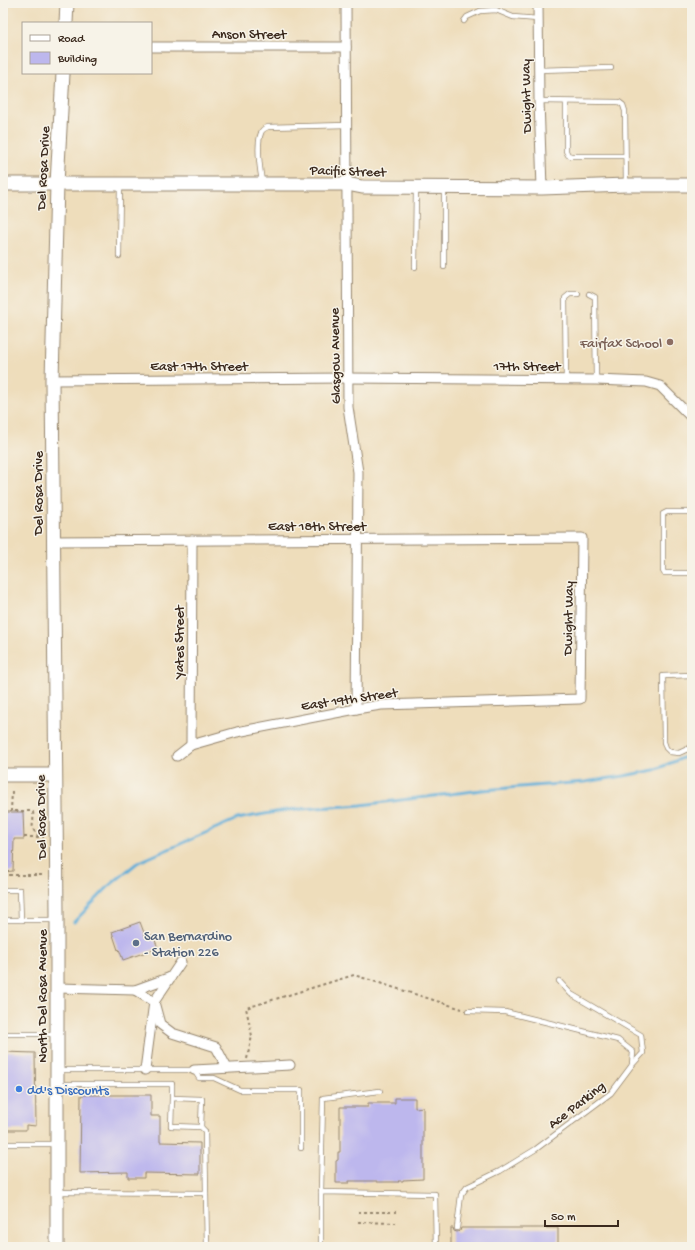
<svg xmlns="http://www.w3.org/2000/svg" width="695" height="1250" viewBox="0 0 695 1250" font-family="'Gochi Hand',sans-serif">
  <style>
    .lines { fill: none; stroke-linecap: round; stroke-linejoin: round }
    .stream { stroke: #5eaed9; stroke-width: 3 }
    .building { fill: #bdb7ed }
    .lane-casing { stroke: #94846c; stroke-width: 6 }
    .street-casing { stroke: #94846c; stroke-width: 11 }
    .secondary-casing { stroke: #94846c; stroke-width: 15 }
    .path { stroke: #94846c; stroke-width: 2; stroke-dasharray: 3 3; stroke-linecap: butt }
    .lane { stroke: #fff; stroke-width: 4.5 }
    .street { stroke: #fff; stroke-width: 9 }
    .secondary { stroke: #fff; stroke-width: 13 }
    .education-dot { fill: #8d6e63; stroke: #f7f3e8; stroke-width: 1.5 }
    .service-dot { fill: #5c6f8a; stroke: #f7f3e8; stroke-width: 1.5 }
    .shop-dot { fill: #3f7fe0; stroke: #f7f3e8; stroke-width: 1.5 }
    .labels { text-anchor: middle; stroke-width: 3; stroke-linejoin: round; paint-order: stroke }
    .street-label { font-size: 14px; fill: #3b2a1e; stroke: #f7f3e8 }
    .education-label { font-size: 14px; fill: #785e54; stroke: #f7f3e8; text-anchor: end }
    .service-label { font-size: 14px; fill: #4e5e75; stroke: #f7f3e8; text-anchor: start }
    .shop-label { font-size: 14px; fill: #366cbe; stroke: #f7f3e8; text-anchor: start }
  </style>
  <rect width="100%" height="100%" fill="#f7f3e8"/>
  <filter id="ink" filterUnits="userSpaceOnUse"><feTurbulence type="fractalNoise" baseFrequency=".025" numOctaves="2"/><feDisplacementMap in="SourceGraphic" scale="8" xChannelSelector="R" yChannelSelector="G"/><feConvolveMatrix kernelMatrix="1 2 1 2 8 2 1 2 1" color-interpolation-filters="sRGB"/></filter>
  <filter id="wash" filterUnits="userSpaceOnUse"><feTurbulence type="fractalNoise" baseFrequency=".012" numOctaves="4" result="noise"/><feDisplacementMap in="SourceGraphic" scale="16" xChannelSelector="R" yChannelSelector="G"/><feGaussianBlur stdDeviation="0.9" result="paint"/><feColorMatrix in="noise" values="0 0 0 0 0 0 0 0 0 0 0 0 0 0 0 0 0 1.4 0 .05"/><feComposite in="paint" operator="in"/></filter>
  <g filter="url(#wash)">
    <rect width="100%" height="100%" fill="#edb"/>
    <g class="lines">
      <polyline class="stream" points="74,922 110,885 137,863 237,819 287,810 361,805 482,790 585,782 624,776 654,770 692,754"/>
    </g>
    <g id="blocks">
      <g class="building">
        <polygon points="3,812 23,812 24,839 14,839 13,871 3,872"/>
        <polygon points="140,922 146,938 153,935 158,948 123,960 119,949 118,950 112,932"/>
        <polygon points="3,1052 35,1053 36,1126 26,1125 26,1130 3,1130"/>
        <polygon points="81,1095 151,1095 151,1116 160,1116 160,1142 200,1143 200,1174 144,1173 144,1178 128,1178 128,1172 80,1173"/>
        <polygon points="395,1098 415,1098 415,1108 423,1107 423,1179 403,1180 403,1181 398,1181 399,1182 377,1182 377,1181 349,1181 349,1183 336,1183 336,1161 338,1160 338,1152 340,1152 340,1107 368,1107 368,1103 395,1103"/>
        <polygon points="451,1228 453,1228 454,1231 457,1232 460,1231 461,1228 558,1228 558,1247 451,1247"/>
      </g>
    </g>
  </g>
  <g filter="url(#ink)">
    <use href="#blocks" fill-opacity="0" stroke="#94846c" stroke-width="1"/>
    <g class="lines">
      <defs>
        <g id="lane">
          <polyline points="464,21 467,17 480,11 496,10 513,17 538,19"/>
          <polyline points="538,70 611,68"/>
          <polyline points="539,101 619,102 623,105 625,111 626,183"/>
          <polyline points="566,102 566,151 568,155 571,156 625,156"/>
          <path d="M 262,182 C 260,169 256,145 261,133 C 262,129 265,128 268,127 L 347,125"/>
          <polyline points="119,256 120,186"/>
          <polyline points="415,267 416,189"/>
          <polyline points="444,267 444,189"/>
          <polyline points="589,294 595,297 596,380"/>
          <polyline points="566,380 565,298 570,294 578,294"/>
          <polyline points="692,512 667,512 663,514 663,571 664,573 692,573"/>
          <polyline points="692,675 663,676 664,742 666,748 670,752 679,753 692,747"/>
          <polyline points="3,890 20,890 21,920"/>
          <polyline points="3,920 55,920"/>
          <polyline points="559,981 571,994 641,1035 643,1053 632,1065"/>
          <polyline points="3,1034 55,1034"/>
          <polyline points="59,1070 194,1070 199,1078 214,1078 240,1090 301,1090 301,1148"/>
          <polyline points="59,1084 172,1084 172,1098 202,1099 201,1127 171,1126 172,1098"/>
          <polyline points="201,1127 205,1131 206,1193"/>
          <polyline points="3,1144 55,1144"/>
          <polyline points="58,1192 206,1193 207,1247"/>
          <polyline points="321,1192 323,1098 380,1091"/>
          <polyline points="457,1228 461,1195 467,1187 500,1171 536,1149 611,1093 632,1065 633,1052 618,1040 574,1029 505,1012 468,1011"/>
          <polyline points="321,1247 321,1192 435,1194 436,1247"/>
        </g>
        <g id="street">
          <polyline points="346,3 348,407 358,472 356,709"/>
          <polyline points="538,3 539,101 542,188"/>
          <polyline points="151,47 346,47"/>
          <polyline points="52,380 347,378 596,380 646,382 660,386 692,418"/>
          <polyline points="53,541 582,538 580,699 381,705 356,709 237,732 191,745 177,756"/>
          <polyline points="191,745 192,540"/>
          <polyline points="57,988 135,990 171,977"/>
          <polyline points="135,990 154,1002 160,1024 172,1033 216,1047 227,1068"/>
          <polyline points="145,1070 154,1002 181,962"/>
          <polyline points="194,1070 290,1065"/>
        </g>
        <g id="secondary">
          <polyline points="66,23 67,3"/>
          <polyline points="3,184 347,184 362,187 542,188 626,185 692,185"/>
          <polyline points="3,775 55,775"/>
          <polyline points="57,1247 57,913 52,380 57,184 63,73"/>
        </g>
      </defs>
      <use href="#lane" class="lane-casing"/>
      <use href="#street" class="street-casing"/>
      <use href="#secondary" class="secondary-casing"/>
      <g class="path">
        <path d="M 12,791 L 11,811 L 30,811 L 33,812 C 35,825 28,825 39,837"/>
        <polyline points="24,837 44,837"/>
        <polyline points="3,875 44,875"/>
        <polyline points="247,1059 252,1036 246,1008 354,975 462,1009"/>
        <polyline points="358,1212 396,1212"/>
        <polyline points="358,1222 396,1223"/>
      </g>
      <use href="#lane" class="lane"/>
      <use href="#street" class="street"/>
      <use href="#secondary" class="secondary"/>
    </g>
  </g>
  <circle class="education-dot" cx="670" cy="342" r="4"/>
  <circle class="service-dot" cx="136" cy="943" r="4"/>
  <circle class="shop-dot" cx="19" cy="1089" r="4"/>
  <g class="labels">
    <g class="street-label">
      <text x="249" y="38">Anson Street</text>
      <text transform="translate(525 96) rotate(-91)" y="5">Dwight Way</text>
      <text transform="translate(42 168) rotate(-87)" y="5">Del Rosa Drive</text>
      <text transform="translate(348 170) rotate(2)" y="5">Pacific Street</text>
      <text transform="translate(334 356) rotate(-91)" y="5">Glasgow Avenue</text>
      <text x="199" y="370">East 17th Street</text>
      <text x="527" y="370">17th Street</text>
      <text transform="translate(37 493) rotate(-90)" y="5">Del Rosa Drive</text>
      <text x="317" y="530">East 18th Street</text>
      <text transform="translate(567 618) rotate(-89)" y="5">Dwight Way</text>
      <text transform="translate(178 642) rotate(-90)" y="5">Yates Street</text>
      <text transform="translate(349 698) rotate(-8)" y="5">East 19th Street</text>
      <text transform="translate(40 817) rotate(-91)" y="5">Del Rosa Drive</text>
      <text transform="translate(41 996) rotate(-90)" y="5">North Del Rosa Avenue</text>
      <text transform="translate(576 1104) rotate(-38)" y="5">Ace Parking</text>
    </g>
    <g class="education-label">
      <text x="662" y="347">Fairfax School</text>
    </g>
    <g class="service-label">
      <text x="144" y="940">San Bernardino<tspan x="144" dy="16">- Station 226</tspan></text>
    </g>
    <g class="shop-label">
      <text x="27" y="1094">dd's Discounts</text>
    </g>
  </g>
  <rect width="695" height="1250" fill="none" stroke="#f7f3e8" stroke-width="16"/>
  <rect x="22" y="22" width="130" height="52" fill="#f7f3e8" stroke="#aca397"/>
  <rect x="30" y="35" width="20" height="6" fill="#ffffff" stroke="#aca397"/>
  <text x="58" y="42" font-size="12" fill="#3b2a1e">Road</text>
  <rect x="30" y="52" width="20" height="12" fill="#bdb7ed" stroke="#aca397"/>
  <text x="58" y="62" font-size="12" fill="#3b2a1e">Building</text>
  <path d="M545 1220v6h73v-6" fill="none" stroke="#3b2a1e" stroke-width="2"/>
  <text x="551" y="1220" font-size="12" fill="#3b2a1e" stroke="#f7f3e8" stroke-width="3" paint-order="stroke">50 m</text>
</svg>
